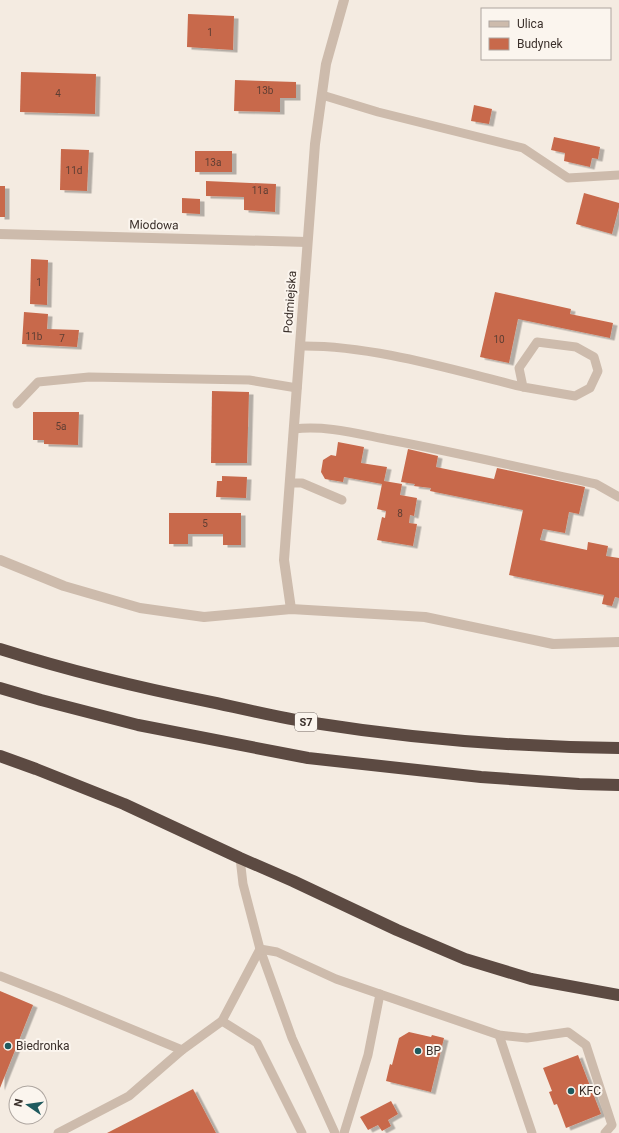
<svg xmlns="http://www.w3.org/2000/svg" width="619" height="1133" viewBox="0 0 619 1133" font-family="Roboto,sans-serif">
  <style>
    .building { fill: #c8694b; filter: url(#shadow) }
    .lines { fill: none; stroke-linecap: round; stroke-linejoin: round }
    .service { stroke: #cdbbac; stroke-width: 9 }
    .minor { stroke: #cdbbac; stroke-width: 10 }
    .tertiary { stroke: #cdbbac; stroke-width: 10 }
    .motorway { stroke: #5c4a42; stroke-width: 12 }
    .poi-dot { fill: #1f5a5e; stroke: #fbf5ee; stroke-width: 1.5 }
    .labels { text-anchor: middle; stroke-width: 4; stroke-linejoin: round; paint-order: stroke }
    .number-label { font-size: 10px; fill: #5e3e33 }
    .shield { fill: #fbf5ee; stroke: #756b66; stroke-width: 1 }
    .shield-label { font-size: 11px; font-weight: bold; fill: #3b302b }
    .street-label { font-size: 12px; fill: #3b302b; stroke: #fbf5ee }
    .poi-label { font-size: 12px; fill: #3b302b; stroke: #fbf5ee; text-anchor: start }
  </style>
  <defs>
    <filter id="shadow"><feDropShadow dx="4.5" dy="2.5" stdDeviation="0" flood-color="#0004"/></filter>
  </defs>
  <rect width="100%" height="100%" fill="#f4ebe1"/>
  <g class="building">
    <polygon points="188,14 234,16 233,50 187,47"/>
    <polygon points="21,72 96,74 95,114 20,112"/>
    <polygon points="235,80 296,82 296,98 280,98 280,112 234,111"/>
    <polygon points="474,105 492,109 489,124 471,121"/>
    <polygon points="554,137 600,147 598,159 592,158 590,167 564,161 565,153 551,150"/>
    <polygon points="61,149 89,150 87,191 60,190"/>
    <rect x="195" y="151" width="37" height="21"/>
    <polygon points="206,181 276,184 275,212 244,210 244,197 206,196"/>
    <rect x="0" y="186" width="5" height="31"/>
    <polygon points="584,193 619,203 619,207 612,234 576,224"/>
    <polygon points="182,198 200,199 200,214 182,213"/>
    <polygon points="31,259 48,260 47,305 30,304"/>
    <polygon points="495,292 571,309 570,314 613,323 610,338 518,319 509,363 480,357"/>
    <polygon points="24,312 48,314 47,329 79,330 77,347 22,344"/>
    <polygon points="212,391 249,392 247,463 211,463"/>
    <polygon points="33,412 79,412 78,445 44,444 44,440 33,440"/>
    <polygon points="338,442 364,447 361,463 387,467 384,481 402,484 400,495 417,498 414,516 410,515 409,523 417,524 413,546 377,540 382,517 385,518 386,511 377,509 382,484 344,477 343,482 325,479 321,472 323,460 331,455 336,456"/>
    <polygon points="408,449 438,456 436,467 494,479 497,468 585,487 579,514 569,512 565,533 543,529 540,540 587,550 588,542 608,546 606,556 619,558 619,598 615,597 612,606 602,604 604,595 509,575 523,510 430,491 431,488 414,486 415,484 401,482"/>
    <polygon points="222,476 247,477 246,498 216,497 217,481 222,481"/>
    <polygon points="169,513 241,513 241,545 223,545 223,534 188,534 188,544 169,544"/>
    <polygon points="0,991 33,1005 0,1088"/>
    <polygon points="409,1032 431,1037 432,1035 444,1038 431,1092 386,1081 390,1064 392,1065 399,1038"/>
    <polygon points="578,1055 601,1114 566,1128 557,1104 554,1105 549,1092 552,1091 543,1068"/>
    <polygon points="193,1089 216,1133 107,1133"/>
    <polygon points="391,1101 398,1114 388,1120 391,1126 382,1131 378,1125 368,1130 360,1117"/>
  </g>
  <g class="lines">
    <g class="service">
      <polyline points="322,95 378,112 523,148 568,178 619,175"/>
      <polygon points="537,342 576,347 594,357 598,371 590,388 575,396 523,387 519,368"/>
      <path d="M 300,346 C 373,345 453,370 523,387"/>
      <polyline points="17,404 38,382 89,377 249,380 297,388"/>
      <path d="M 294,429 C 326,425 358,434 390,440 C 459,453 527,469 596,484 L 619,497"/>
      <polyline points="290,483 302,483 342,500"/>
      <polyline points="240,858 243,884 260,949 292,1038 335,1133"/>
      <polyline points="260,949 277,952 336,979 499,1035 527,1038 568,1032 586,1045 612,1125 605,1133"/>
      <polyline points="260,949 222,1021 257,1043 302,1133"/>
      <polyline points="0,976 59,999 182,1050"/>
      <polyline points="499,1035 532,1133"/>
      <polyline points="58,1133 129,1096 182,1050 222,1021"/>
      <polyline points="344,1133 368,1055 380,994"/>
    </g>
    <g class="minor">
      <polyline points="0,234 307,242"/>
      <polyline points="291,609 284,560 315,144 326,64 344,0"/>
    </g>
    <polyline class="tertiary" points="0,560 64,586 140,608 204,617 291,609 425,617 553,644 619,642"/>
    <g class="motorway">
      <path d="M 0,649 C 70,671 140,688 211,702 C 245,709 279,718 314,723 C 415,739 517,747 619,748"/>
      <polyline points="0,688 41,700 138,725 308,758 481,777 579,784 619,785"/>
      <polyline points="0,756 36,769 124,804 240,858 293,881 397,930 465,959 531,979 619,995"/>
    </g>
  </g>
  <g class="poi-dot">
    <circle cx="8" cy="1046" r="4"/>
    <circle cx="418" cy="1051" r="4"/>
    <circle cx="571" cy="1091" r="4"/>
  </g>
  <g class="labels">
    <g class="number-label">
      <text x="210" y="36">1</text>
      <text x="265" y="94">13b</text>
      <text x="58" y="97">4</text>
      <text x="213" y="166">13a</text>
      <text x="74" y="174">11d</text>
      <text x="260" y="194">11a</text>
      <text x="39" y="286">1</text>
      <text x="34" y="340">11b</text>
      <text x="62" y="342">7</text>
      <text x="499" y="343">10</text>
      <text x="61" y="430">5a</text>
      <text x="400" y="517">8</text>
      <text x="205" y="527">5</text>
    </g>
    <rect class="shield" x="295" y="713" width="22" height="18" rx="3"/>
    <g class="shield-label">
      <text x="306" y="726">S7</text>
    </g>
    <g class="street-label">
      <text transform="translate(154 225) rotate(1)" y="4">Miodowa</text>
      <text transform="translate(290 302) rotate(-86)" y="4">Podmiejska</text>
    </g>
    <g class="poi-label">
      <text x="16" y="1050">Biedronka</text>
      <text x="426" y="1055">BP</text>
      <text x="579" y="1095">KFC</text>
    </g>
  </g>
  <rect x="481" y="8" width="130" height="52" fill="#fbf5ee" stroke="#aea6a0"/>
  <rect x="489" y="21" width="20" height="6" fill="#cdbbac" stroke="#aea6a0"/>
  <text x="517" y="28" font-size="12" fill="#3b302b">Ulica</text>
  <rect x="489" y="38" width="20" height="12" fill="#c8694b" stroke="#aea6a0"/>
  <text x="517" y="48" font-size="12" fill="#3b302b">Budynek</text>
  <g transform="translate(28 1105) rotate(283)"><circle r="19" fill="#fbf5ee" stroke="#aea6a0"/>
  <path d="M0-3L7 15L0 10L-7 15Z" fill="#1f5a5e"/>
  <text y="-6" font-size="11" font-weight="bold" text-anchor="middle" fill="#3b302b">N</text>
  </g>
</svg>
